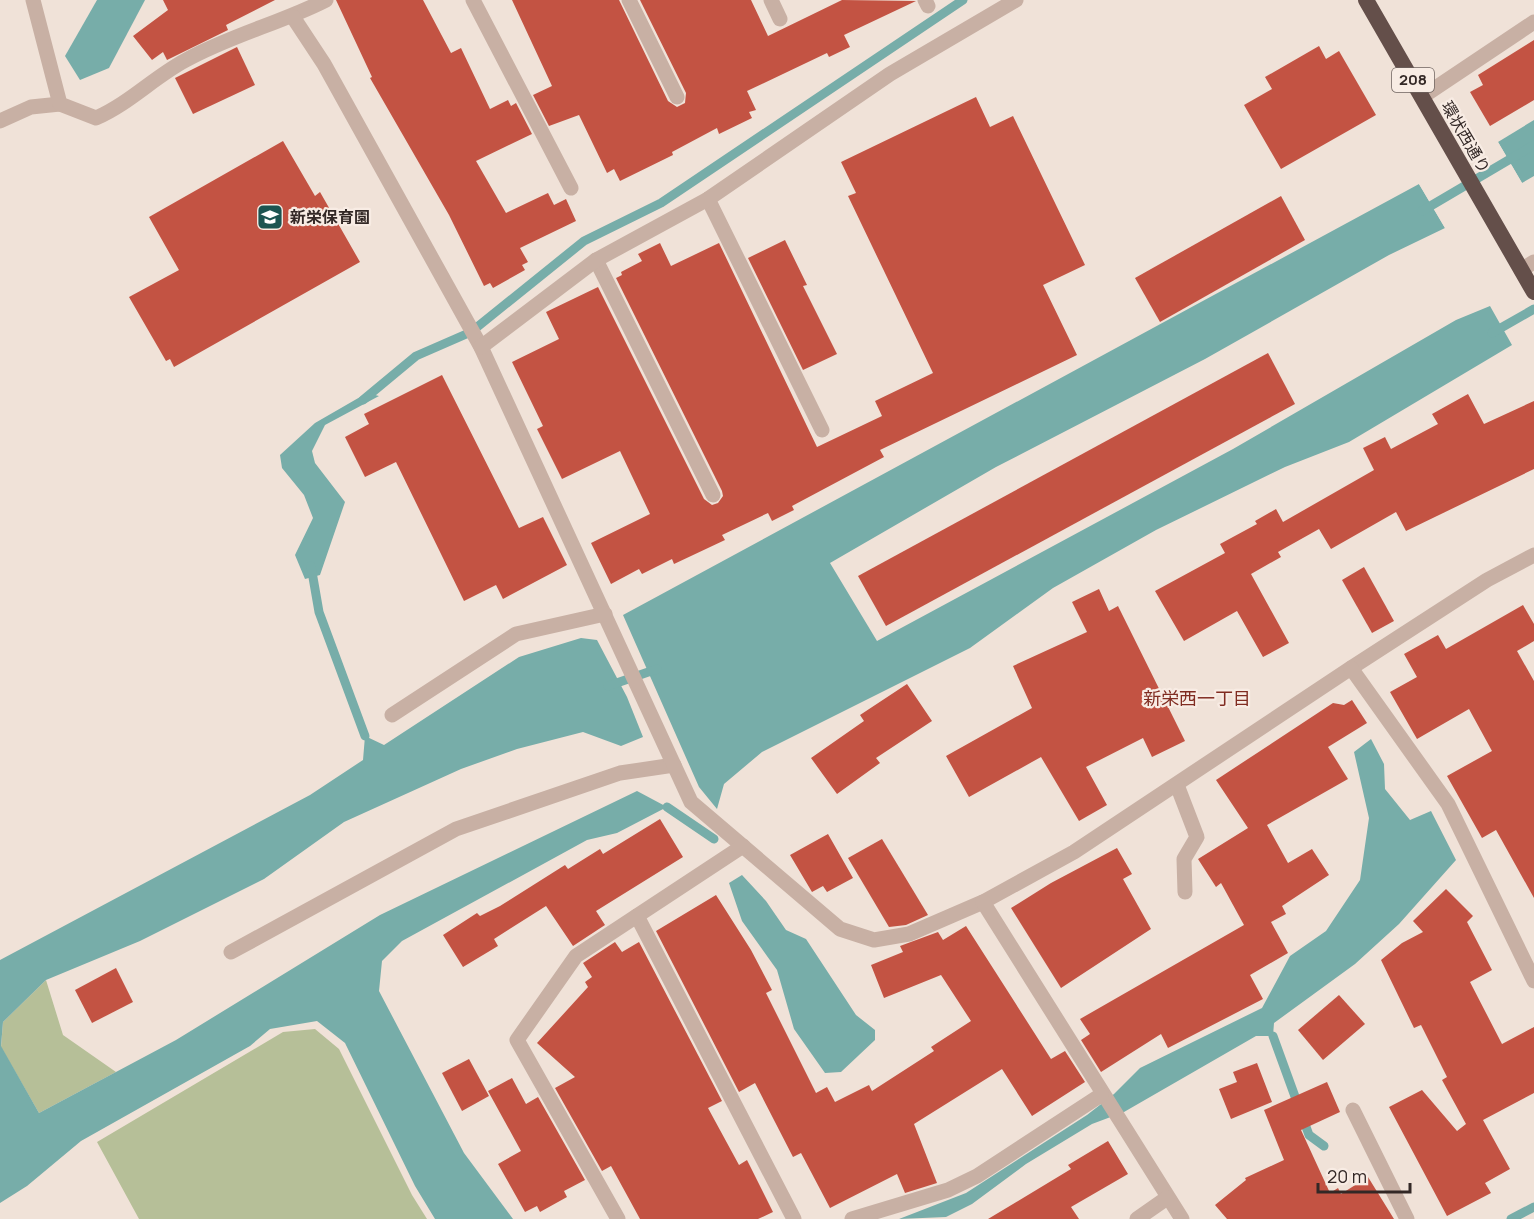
<svg xmlns="http://www.w3.org/2000/svg" width="1534" height="1219" viewBox="0 0 1534 1219" font-family="Manrope,'Noto Sans JP',sans-serif">
  <style>
    .green { fill: #b6bf98 }
    .water { fill: #77ada9 }
    .pier { fill: #f0e2d8 }
    .lines { fill: none; stroke-linecap: round; stroke-linejoin: round }
    .stream { stroke: #77ada9; stroke-width: 9 }
    .building { fill: #c35343 }
    .service { stroke: #c8b0a4; stroke-width: 15 }
    .minor { stroke: #c8b0a4; stroke-width: 15 }
    .trunk { stroke: #644f4a; stroke-width: 16 }
    .labels { text-anchor: middle; stroke-width: 4.5; stroke-linejoin: round; paint-order: stroke }
    .shield { fill: #f8ece4; stroke: #6e635f; stroke-width: 1.5 }
    .shield-label { font-size: 15px; font-weight: bold; fill: #332826 }
    .street-label { font-size: 16px; fill: #332826; stroke: #f8ece4 }
    .poi-label { font-size: 16px; font-weight: bold; fill: #332826; stroke: #f8ece4; text-anchor: start }
    .neighbourhood-label { font-size: 18px; fill: #802c21; stroke: #f8ece4 }
  </style>
  <rect width="100%" height="100%" fill="#f0e2d8"/>
  <g class="green">
    <polygon points="46,980 63,1035 116,1072 39,1113 1,1047 3,1022"/>
    <polygon points="315,1029 339,1049 412,1195 427,1219 139,1219 97,1142 283,1032"/>
  </g>
  <g class="water">
    <polygon points="97,0 145,0 109,68 80,80 65,56"/>
    <polygon points="1534,120 1534,176 1522,183 1498,142"/>
    <polygon points="1419,184 1445,228 1389,255 1205,359 996,467 830,563 877,641 1233,449 1456,320 1490,306 1512,345 1349,442 1285,467 1156,530 1053,588 970,648 762,752 724,784 717,809 699,787 623,615"/>
    <polygon points="367,393 379,396 325,425 312,451 315,463 345,502 320,575 305,579 295,555 313,518 304,495 282,468 280,455 315,423"/>
    <polygon points="581,638 597,640 627,697 643,737 621,746 583,732 517,749 461,769 344,822 264,879 140,941 46,980 3,1022 1,1046 39,1113 176,1040 380,915 637,791 667,807 617,833 587,840 402,941 382,961 379,991 464,1153 513,1219 435,1219 415,1186 345,1043 317,1021 270,1029 250,1046 81,1141 27,1186 0,1203 0,960 310,795 363,760 365,736 384,745 519,657"/>
    <polygon points="1371,739 1384,764 1385,789 1410,820 1431,811 1456,860 1399,924 1355,964 1274,1023 1273,1036 1256,1036 1124,1112 1092,1124 1026,1164 972,1204 946,1217 899,1219 966,1193 1087,1115 1114,1094 1140,1068 1262,1008 1290,956 1326,931 1360,880 1369,818 1354,752"/>
    <polygon points="742,875 766,901 786,930 806,939 856,1015 875,1030 875,1040 841,1072 825,1073 794,1029 777,970 742,921 729,883"/>
  </g>
  <g class="pier">
    <polygon points="1498,142 1522,183 1520,185 1496,144"/>
    <polygon points="1422,182 1448,227 1445,228 1419,184"/>
  </g>
  <g class="lines">
    <g class="stream">
      <polyline points="1422,211 1534,145"/>
      <polyline points="1492,333 1534,309"/>
      <polyline points="363,400 416,356 471,332 584,241 661,203 963,0"/>
      <polyline points="311,566 319,612 365,736"/>
      <polyline points="608,686 657,669"/>
      <polyline points="667,807 714,839"/>
      <polyline points="1273,1036 1309,1135 1324,1146"/>
      <polyline points="1511,1219 1534,1207"/>
    </g>
  </g>
  <g class="building">
    <polygon points="163,0 275,0 226,25 228,30 167,60 163,52 152,60 133,36 168,10"/>
    <polygon points="336,0 423,0 451,53 461,48 490,109 508,100 511,106 516,103 532,134 476,161 506,213 548,193 554,205 566,199 576,221 520,248 528,262 522,265 525,270 493,288 490,283 484,286 449,215 370,78 372,77"/>
    <polygon points="512,0 619,0 668,101 677,107 685,103 686,93 640,0 751,0 768,36 842,0 916,1 844,35 850,47 829,57 827,53 747,91 756,110 749,112 752,118 719,134 717,128 672,152 673,155 620,181 614,169 607,173 579,115 549,126 533,95 552,86"/>
    <polygon points="1534,40 1534,100 1490,126 1470,92 1483,85 1478,75"/>
    <polygon points="1319,46 1326,59 1339,51 1376,115 1281,169 1244,105 1272,89 1265,77"/>
    <polygon points="237,47 255,85 193,114 175,78"/>
    <polygon points="976,97 990,127 1013,116 1085,265 1043,285 1077,355 880,450 884,457 792,506 794,510 772,521 768,513 722,535 725,540 674,564 672,559 642,574 639,569 611,584 591,543 650,514 620,451 562,479 537,429 543,426 512,362 559,339 546,312 598,287 704,499 712,505 718,503 723,496 722,491 616,278 622,275 621,272 642,261 638,254 660,243 671,266 719,243 817,447 882,416 875,401 933,373 848,196 856,193 841,162"/>
    <polygon points="283,141 315,196 320,192 360,262 174,367 170,359 166,361 129,297 179,270 149,217"/>
    <polygon points="1281,196 1305,240 1160,322 1135,278"/>
    <polygon points="785,240 807,285 803,286 837,354 803,370 748,258"/>
    <polygon points="1268,353 1295,404 886,626 858,576"/>
    <polygon points="442,375 519,528 543,517 567,565 503,599 496,585 464,601 396,462 365,477 345,437 369,424 364,414"/>
    <polygon points="1468,394 1484,424 1534,401 1534,469 1406,531 1396,512 1331,549 1319,529 1278,552 1281,557 1251,574 1289,643 1263,657 1237,611 1184,641 1155,591 1225,553 1220,544 1257,524 1255,521 1276,509 1283,522 1374,470 1363,448 1385,437 1391,449 1438,424 1432,414"/>
    <polygon points="1364,567 1394,621 1372,633 1342,580"/>
    <polygon points="1099,589 1109,611 1118,606 1185,741 1152,757 1143,738 1086,767 1107,805 1079,821 1041,757 969,797 946,756 1032,708 1013,666 1087,632 1072,602"/>
    <polygon points="1523,605 1534,624 1534,641 1517,651 1534,681 1534,898 1496,830 1482,838 1447,776 1492,751 1469,709 1417,739 1390,692 1417,677 1404,654 1438,635 1446,649"/>
    <polygon points="907,684 932,721 876,758 880,763 837,794 811,758 864,721 860,715"/>
    <polygon points="1352,700 1367,723 1328,747 1348,779 1267,825 1288,863 1312,849 1329,875 1282,906 1286,914 1271,922 1288,953 1250,975 1263,999 1168,1048 1161,1034 1101,1072 1081,1040 1090,1034 1080,1019 1244,925 1221,883 1216,887 1198,859 1248,828 1216,780 1333,703 1344,705"/>
    <polygon points="660,819 683,857 596,911 605,925 573,946 546,906 494,939 498,946 463,967 443,935 477,913 480,916 500,906 565,865 568,869 600,849 603,854"/>
    <polygon points="828,834 853,878 827,892 823,886 812,892 790,855"/>
    <polygon points="882,839 928,915 906,925 889,927 848,858"/>
    <polygon points="1117,848 1132,874 1123,879 1151,929 1061,988 1011,908 1051,883"/>
    <polygon points="1446,889 1473,916 1467,922 1492,970 1470,982 1502,1044 1534,1027 1534,1093 1483,1120 1510,1169 1485,1183 1491,1193 1447,1216 1389,1107 1422,1090 1457,1131 1466,1124 1442,1080 1447,1077 1421,1025 1414,1028 1381,960 1402,943 1423,932 1413,921"/>
    <polygon points="716,895 751,950 772,990 766,993 816,1093 827,1087 835,1102 869,1085 872,1091 934,1051 931,1047 971,1021 941,975 884,998 871,965 903,952 900,946 938,932 943,940 966,926 1051,1059 1065,1051 1085,1082 1032,1116 1002,1069 914,1124 937,1183 905,1193 897,1174 830,1208 801,1153 793,1157 755,1083 739,1092 656,931"/>
    <polygon points="615,942 622,952 639,942 722,1101 708,1108 739,1165 747,1160 773,1212 758,1219 640,1219 611,1166 602,1171 555,1088 575,1077 537,1043 588,987 585,982 592,977 583,963"/>
    <polygon points="116,968 133,1002 92,1023 75,990"/>
    <polygon points="1339,995 1365,1024 1323,1060 1298,1030"/>
    <polygon points="469,1059 489,1096 462,1111 442,1073"/>
    <polygon points="1257,1063 1272,1102 1231,1119 1219,1089 1237,1082 1233,1072"/>
    <polygon points="512,1078 526,1104 538,1097 585,1180 564,1191 567,1197 540,1212 537,1206 525,1212 498,1164 521,1151 488,1091"/>
    <polygon points="1327,1082 1340,1112 1301,1130 1330,1193 1338,1188 1341,1194 1368,1177 1394,1219 1227,1219 1215,1205 1246,1180 1245,1178 1284,1160 1264,1110"/>
    <polygon points="1108,1141 1128,1174 1071,1207 1079,1219 988,1219 1071,1169 1068,1165"/>
  </g>
  <g class="lines">
    <g class="service">
      <polyline points="0,121 31,107 60,104"/>
      <polyline points="231,952 456,829 620,773 674,765"/>
    </g>
    <g class="minor">
      <path d="M 33,0 L 60,104 L 96,118 C 130,103 154,77 186,60 C 231,35 281,23 326,0"/>
      <polyline points="473,0 571,188"/>
      <polyline points="629,0 677,97"/>
      <polyline points="771,0 780,19"/>
      <polyline points="925,0 928,6"/>
      <polyline points="293,17 324,64 481,347 691,802 840,929 874,940 909,934 983,902 1074,852 1351,668 1487,580 1534,555"/>
      <polyline points="1422,97 1534,22"/>
      <polyline points="708,199 822,430"/>
      <polyline points="596,260 713,495"/>
      <polyline points="1521,270 1534,262"/>
      <polyline points="481,347 596,260 708,199 890,74 1016,0"/>
      <polyline points="1351,668 1448,804 1534,981"/>
      <polyline points="392,715 516,634 605,614"/>
      <polyline points="1177,785 1197,837 1184,859 1185,892"/>
      <polyline points="983,902 1182,1219"/>
      <polyline points="637,916 794,1219"/>
      <polyline points="1353,1110 1407,1219"/>
      <polyline points="618,1219 517,1040 576,956 743,846"/>
      <polyline points="852,1219 948,1190 977,1176 1101,1095"/>
      <polyline points="1137,1219 1167,1198"/>
    </g>
    <polyline class="trunk" points="1366,0 1534,292"/>
  </g>
  <defs>
    <symbol id="school-square" viewBox="-11 -11 22 22"><rect x="-9" y="-9" width="18" height="18" rx="4" fill="#1c5451" stroke="#f8ece4"/><path d="M0-5L7-2L0 1L-7-2ZM-4 1L0 2.5L4 1V4Q0 6-4 4Z" fill="#fff"/></symbol>
  </defs>
  <g fill-rule="evenodd">
    <use href="#school-square" x="255" y="202" width="30" height="30"/>
  </g>
  <g class="labels">
    <rect class="shield" x="1392" y="68" width="42" height="24" rx="4.5"/>
    <g class="shield-label">
      <text x="1413" y="85">208</text>
    </g>
    <g class="street-label">
      <text transform="translate(1466 137) rotate(60)" y="6">環状西通り</text>
    </g>
    <g class="poi-label">
      <text x="290" y="223">新栄保育園</text>
    </g>
    <g class="neighbourhood-label">
      <text x="1197" y="705">新栄西一丁目</text>
    </g>
  </g>
  <path d="M1318 1183v9h92v-9" fill="none" stroke="#332826" stroke-width="3"/>
  <text x="1327" y="1183" font-size="18" fill="#332826" stroke="#f8ece4" stroke-width="4.5" paint-order="stroke">20 m</text>
</svg>
